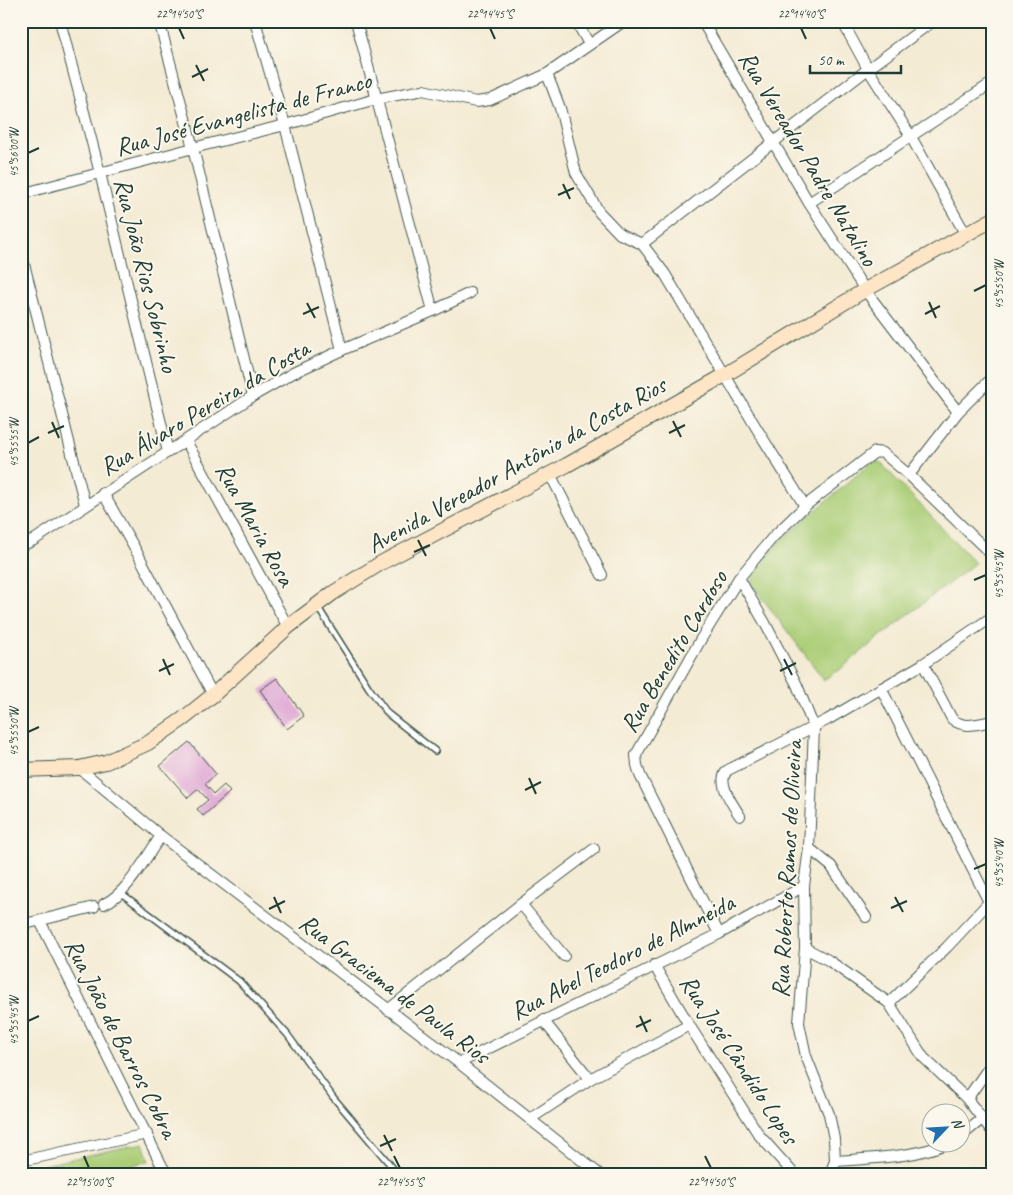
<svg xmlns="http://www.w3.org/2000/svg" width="1013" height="1195" viewBox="0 0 1013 1195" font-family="Caveat,sans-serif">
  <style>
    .green { fill: #abce77; stroke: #658656 }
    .building { fill: #e0aad6 }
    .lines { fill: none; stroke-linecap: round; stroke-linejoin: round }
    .service-casing { stroke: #3f574c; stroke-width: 8 }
    .minor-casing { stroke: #3f574c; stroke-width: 12 }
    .secondary-casing { stroke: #3f574c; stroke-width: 16 }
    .service { stroke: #fff; stroke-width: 5 }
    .minor { stroke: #fff; stroke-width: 10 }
    .secondary { stroke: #fde5c5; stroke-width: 14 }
    .ticks { fill: none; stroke: #1f3d34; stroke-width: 2 }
    .labels { text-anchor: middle; stroke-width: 4; stroke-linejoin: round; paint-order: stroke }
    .street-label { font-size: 25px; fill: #1f3d34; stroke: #fbf7ec }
    .neatline { fill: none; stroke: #1f3d34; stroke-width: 2 }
    .ticks-label { font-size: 12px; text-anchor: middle; fill: #1f3d34 }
  </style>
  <rect width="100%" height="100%" fill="#fbf7ec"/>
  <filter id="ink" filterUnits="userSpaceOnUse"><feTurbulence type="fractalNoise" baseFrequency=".02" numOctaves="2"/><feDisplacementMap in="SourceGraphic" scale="10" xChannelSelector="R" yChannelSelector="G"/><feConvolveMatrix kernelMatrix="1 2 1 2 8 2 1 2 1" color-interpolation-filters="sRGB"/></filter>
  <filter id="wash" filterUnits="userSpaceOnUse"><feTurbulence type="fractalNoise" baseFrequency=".0096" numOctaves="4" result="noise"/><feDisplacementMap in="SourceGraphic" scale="20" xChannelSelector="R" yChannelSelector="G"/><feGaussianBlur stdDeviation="1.12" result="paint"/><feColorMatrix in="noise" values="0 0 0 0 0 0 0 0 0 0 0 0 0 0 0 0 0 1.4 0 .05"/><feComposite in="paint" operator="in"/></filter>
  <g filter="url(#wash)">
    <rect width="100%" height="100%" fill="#f4ebd4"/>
    <g class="green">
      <polygon points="873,461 880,462 975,563 877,639 837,672 836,671 824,680 750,582 778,543"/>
      <polygon points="143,1143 149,1161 93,1174 21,1174 21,1170"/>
    </g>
    <g id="blocks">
      <g class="building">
        <polygon points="277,678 304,716 287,729 260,690"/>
        <polygon points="189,742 216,774 205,784 214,794 224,785 230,792 203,816 197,809 208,800 198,789 188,798 160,766"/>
      </g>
    </g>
  </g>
  <g filter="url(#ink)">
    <use href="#blocks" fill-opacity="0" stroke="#3f574c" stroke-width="1"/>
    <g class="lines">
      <defs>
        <g id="service">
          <polyline points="317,606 369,688 388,714 435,751"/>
          <polyline points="121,893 239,981 287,1034 333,1097 398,1174"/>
        </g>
        <g id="minor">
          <polyline points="60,21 100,173 168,452"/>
          <polyline points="159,21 193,148 253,396"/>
          <polyline points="255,21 285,125 342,350"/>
          <polyline points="356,21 433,311"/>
          <polyline points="576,21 589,44"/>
          <polyline points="702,21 809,203 865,290 958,412"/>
          <polyline points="842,21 868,69 910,135 966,235"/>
          <polyline points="547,74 560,108 576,173 599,212 620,234 642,244 665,274 757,429 805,506"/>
          <polyline points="21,194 193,148 285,125 376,99 423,90 476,102 490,100 547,74 624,21"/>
          <polyline points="809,203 992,83"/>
          <polyline points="642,244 868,69 933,21"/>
          <polyline points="21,252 85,505"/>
          <polyline points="186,441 288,627"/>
          <polyline points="550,474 602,575"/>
          <polyline points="909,475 958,412 992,378"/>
          <polyline points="103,493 139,556 213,695"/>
          <polyline points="21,546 34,540 253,396 293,373 342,350 433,311 470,293"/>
          <polyline points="739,578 765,623 797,685 814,728 809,848 804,886 805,948 799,1023 806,1056 829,1114 834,1139 835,1161 830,1174"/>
          <path d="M 923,664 L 952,719 C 964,729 977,724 992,721"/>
          <polyline points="881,688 989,902"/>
          <polyline points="79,768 161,836 459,1063 599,1174"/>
          <path d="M 740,816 C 733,805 715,781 728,770 L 827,720 L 923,664 L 992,617"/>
          <polyline points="809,848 831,866 866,917"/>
          <path d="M 104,904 C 128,893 145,858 161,836"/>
          <polyline points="521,904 564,956"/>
          <polyline points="40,921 166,1174"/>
          <polyline points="21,925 94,907"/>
          <polyline points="719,934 640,775 637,765 636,755 701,639 739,578 773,537 805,506 875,452 883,453 909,475 992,555"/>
          <polyline points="805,948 828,960 889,1003 923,1057 967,1099 992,1131"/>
          <polyline points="654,965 689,1025 759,1135 794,1174"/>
          <polyline points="889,1003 947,947 992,899"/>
          <polyline points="388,1010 521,904 594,849"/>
          <polyline points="543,1020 590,1079"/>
          <polyline points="459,1063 719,934 804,886"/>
          <polyline points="967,1099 992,1063"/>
          <polyline points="530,1119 590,1079 689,1025"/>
          <polyline points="960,1137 982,1119"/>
          <polyline points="21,1161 147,1134"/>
          <path d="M 835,1161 C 873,1158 915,1158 950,1142"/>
          <polyline points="143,1174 164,1169"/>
        </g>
        <polyline id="secondary" points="21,770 79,768 106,762 148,743 183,719 213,695 288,627 333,593 381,563 567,465 725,375 865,290 992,220"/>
      </defs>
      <use href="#service" class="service-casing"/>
      <use href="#minor" class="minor-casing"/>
      <use href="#secondary" class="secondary-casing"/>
      <use href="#service" class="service"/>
      <use href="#minor" class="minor"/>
      <use href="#secondary" class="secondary"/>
    </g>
  </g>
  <path class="ticks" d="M 179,28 L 184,39M 490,28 L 495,39M 801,28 L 806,39M 196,65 L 204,81M 192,77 L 208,69M 28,153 L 39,148M 563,184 L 570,199M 558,195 L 574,188M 974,291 L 986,285M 929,302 L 936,318M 307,303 L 315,318M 303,314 L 319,307M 925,314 L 940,306M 673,421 L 681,437M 52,422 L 59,438M 48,433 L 64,426M 669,433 L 685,425M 28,443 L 39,437M 418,540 L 426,556M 414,552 L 430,545M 974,580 L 986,575M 163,659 L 170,675M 784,659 L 792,675M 159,671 L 174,664M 780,671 L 796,663M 28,732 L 39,727M 529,778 L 536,794M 525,790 L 541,782M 974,869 L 986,864M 274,897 L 281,913M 895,897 L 903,912M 891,908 L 907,901M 269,909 L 285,901M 640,1016 L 647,1032M 28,1021 L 39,1016M 636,1027 L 651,1020M 384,1135 L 392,1151M 380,1146 L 396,1139M 84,1156 L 89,1168M 394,1156 L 400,1168M 705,1156 L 711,1168"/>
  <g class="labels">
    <g class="street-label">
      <text transform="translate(243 113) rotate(-15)" y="9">Rua José Evangelista de Franco</text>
      <text transform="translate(809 158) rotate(59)" y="9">Rua Vereador Padre Natalino</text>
      <text transform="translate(147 275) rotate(76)" y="9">Rua João Rios Sobrinho</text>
      <text transform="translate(204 407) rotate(-31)" y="9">Rua Álvaro Pereira da Costa</text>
      <text transform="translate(516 464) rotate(-29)" y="9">Avenida Vereador Antônio da Costa Rios</text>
      <text transform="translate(256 524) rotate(61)" y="9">Rua Maria Rosa</text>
      <text transform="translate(673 651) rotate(-59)" y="9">Rua Benedito Cardoso</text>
      <text transform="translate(786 869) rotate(-87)" y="9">Rua Roberto Ramos de Oliveira</text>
      <text transform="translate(622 956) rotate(-27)" y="9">Rua Abel Teodoro de Almneida</text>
      <text transform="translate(395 988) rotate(37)" y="9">Rua Graciema de Paula Rios</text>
      <text transform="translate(122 1038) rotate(63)" y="9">Rua João de Barros Cobra</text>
      <text transform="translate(740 1059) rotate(57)" y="9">Rua José Cândido Lopes</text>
    </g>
  </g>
  <rect width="1013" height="1195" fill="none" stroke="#fbf7ec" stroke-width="55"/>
  <g transform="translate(946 1128) rotate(65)"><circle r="24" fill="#fbf7ec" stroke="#a3ada2"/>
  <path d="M0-4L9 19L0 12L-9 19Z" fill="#1f6fb2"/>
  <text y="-8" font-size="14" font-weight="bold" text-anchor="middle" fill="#1f3d34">N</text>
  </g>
  <path d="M810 65v8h91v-8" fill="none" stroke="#1f3d34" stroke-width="2.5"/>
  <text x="818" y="65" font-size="15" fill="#1f3d34" stroke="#fbf7ec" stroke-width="4" paint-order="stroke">50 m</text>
  <rect x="28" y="28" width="958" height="1140" class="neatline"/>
  <g class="ticks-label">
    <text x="179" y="18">22°14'50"S</text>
    <text x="490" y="18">22°14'45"S</text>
    <text x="801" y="18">22°14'40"S</text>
    <text transform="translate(14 153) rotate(-90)" y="4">45°56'00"W</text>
    <text transform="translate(999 285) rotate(-90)" y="4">45°55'50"W</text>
    <text transform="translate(14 443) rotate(-90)" y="4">45°55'55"W</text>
    <text transform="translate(999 575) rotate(-90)" y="4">45°55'45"W</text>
    <text transform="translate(14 732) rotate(-90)" y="4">45°55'50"W</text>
    <text transform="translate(999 864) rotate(-90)" y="4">45°55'40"W</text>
    <text transform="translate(14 1021) rotate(-90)" y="4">45°55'45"W</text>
    <text x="89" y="1186">22°15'00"S</text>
    <text x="400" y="1186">22°14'55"S</text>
    <text x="711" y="1186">22°14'50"S</text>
  </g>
</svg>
